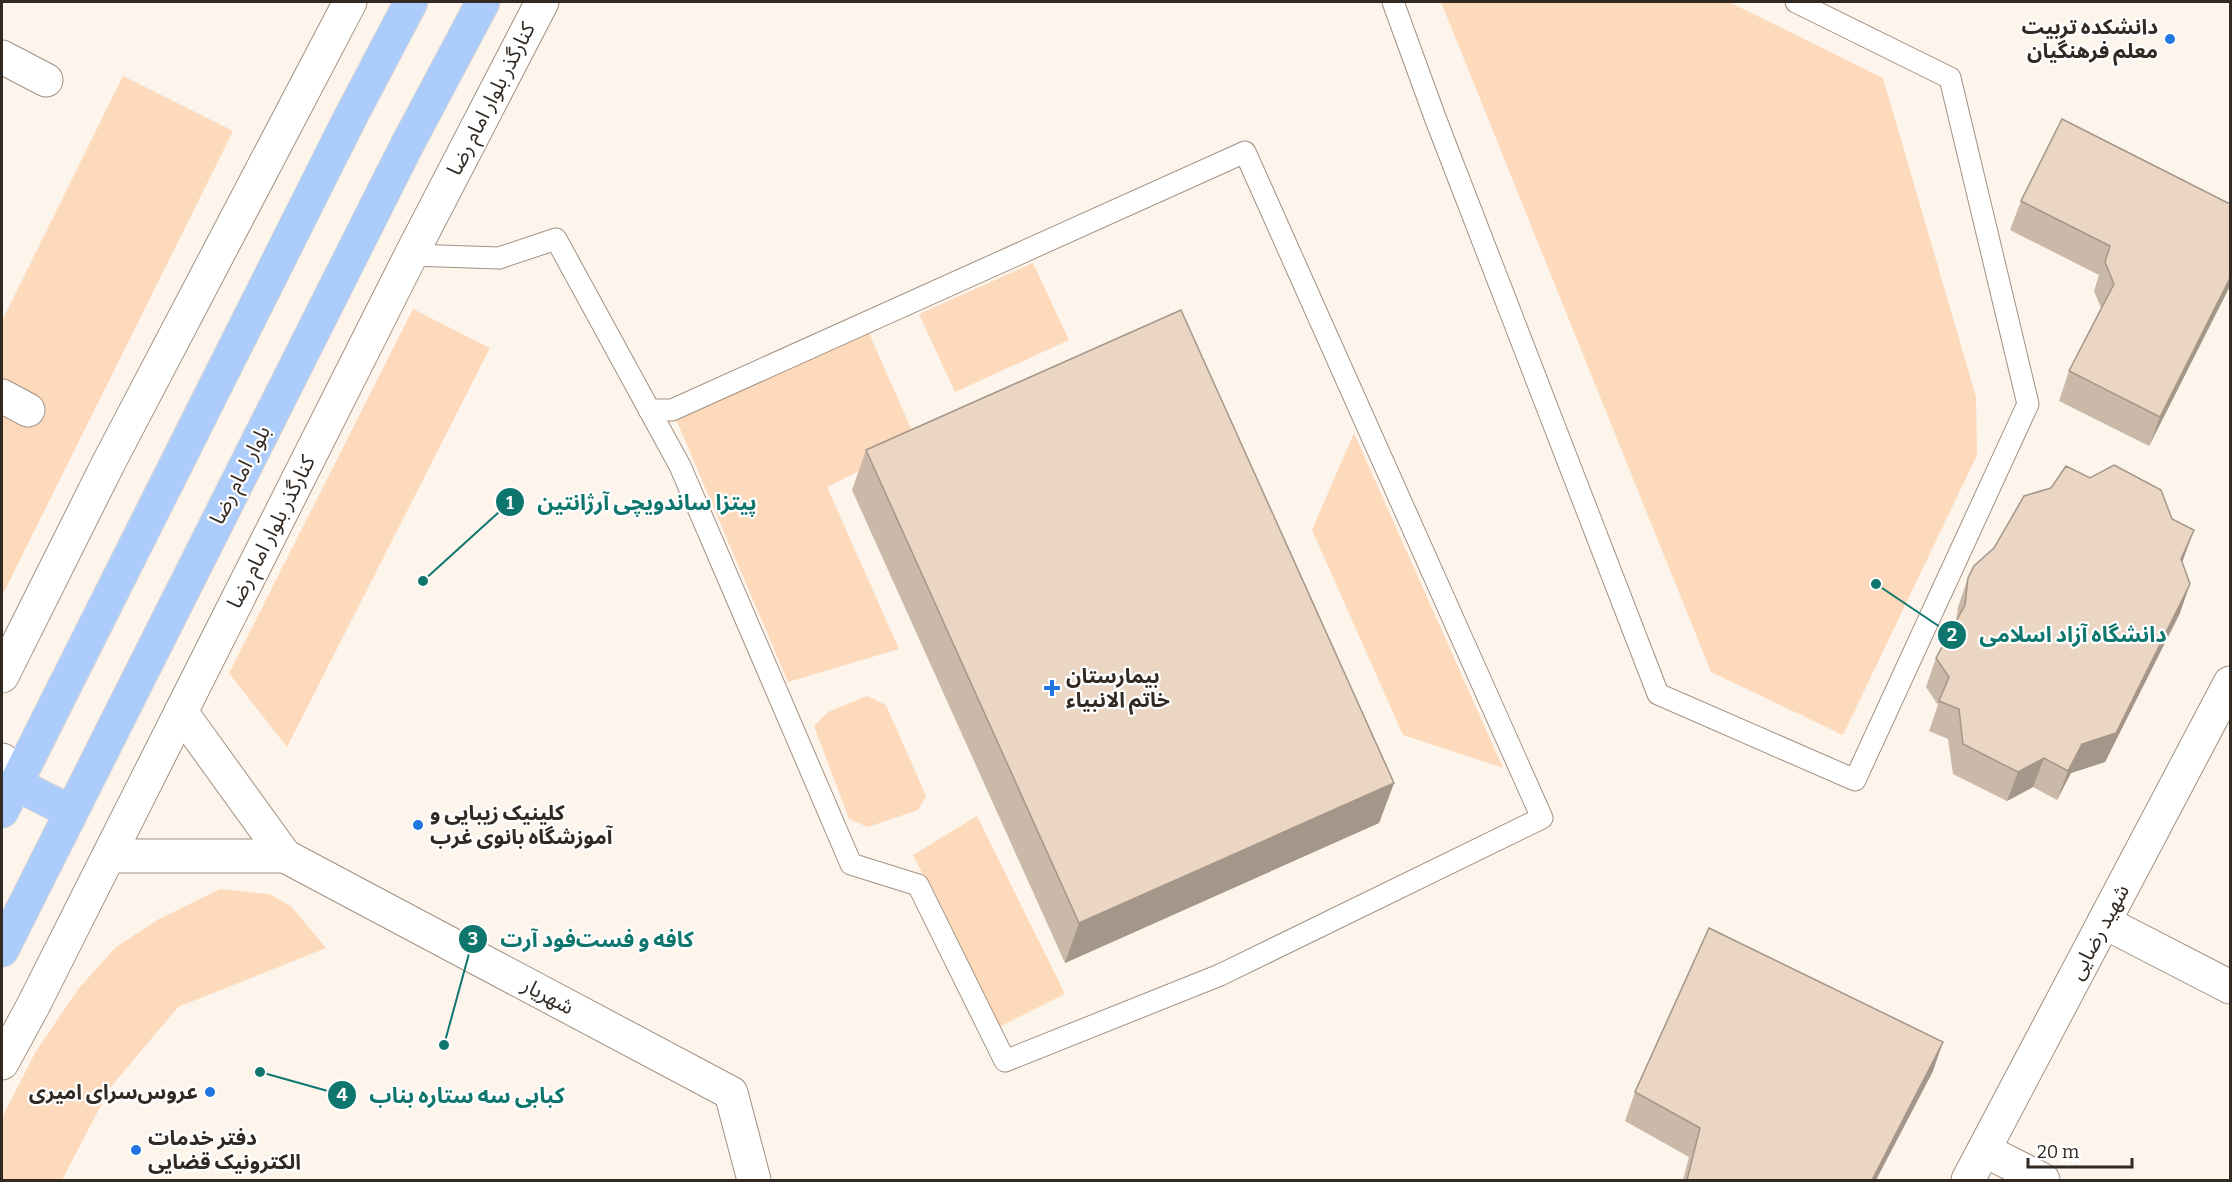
<svg xmlns="http://www.w3.org/2000/svg" width="2232" height="1182" viewBox="0 0 2232 1182" font-family="Bitter,'Noto Sans Arabic',serif">
  <style>
    .green { fill: #fddabb }
    .lines { fill: none; stroke-linecap: round; stroke-linejoin: round }
    .lane-casing { stroke: #a49180; stroke-width: 23 }
    .street-casing { stroke: #a49180; stroke-width: 35 }
    .secondary-casing { stroke: #a49180; stroke-width: 35 }
    .primary-casing { stroke: #d6d4d3; stroke-width: 35 }
    .lane { stroke: #fff; stroke-width: 21 }
    .street { stroke: #fff; stroke-width: 33 }
    .secondary { stroke: #fff; stroke-width: 33 }
    .primary { stroke: #accdfb; stroke-width: 33 }
    .wall { fill: #cab8a9 }
    .shaded-wall { fill: #a49689 }
    .building { fill: #ebd6c4; stroke: #a49689; stroke-width: 1.5 }
    .poi-dot { fill: #2276e1; stroke: #fff; stroke-width: 2 }
    .labels { text-anchor: middle; stroke-width: 4.5; stroke-linejoin: round; paint-order: stroke }
    .poi-label { font-size: 21px; font-weight: bold; fill: #312922; stroke: #fff; text-anchor: start }
    .street-label { font-size: 21px; fill: #312922; stroke: #fff }
    .leader { fill: none; stroke: #0f766e; stroke-width: 2 }
    .callout-dot { fill: #0f766e; stroke: #fff; stroke-width: 2 }
    .mark-label { font-size: 18px; text-anchor: middle; font-weight: bold; fill: #fff }
    .callout-label { font-size: 22px; text-anchor: middle; font-weight: bold; fill: #0f766e; stroke: #fff; stroke-width: 4.5; stroke-linejoin: round; paint-order: stroke }
  </style>
  <rect width="100%" height="100%" fill="#fdf4ec"/>
  <g class="green">
    <polygon points="1441,2 1729,2 1883,78 1976,397 1977,455 1843,735 1711,672"/>
    <polygon points="123,76 233,131 2,596 2,321"/>
    <polygon points="1033,263 1069,340 955,392 919,314"/>
    <polygon points="413,309 490,348 287,747 229,673"/>
    <polygon points="864,322 917,442 827,487 899,649 788,682 672,410"/>
    <polygon points="1354,433 1503,768 1403,735 1312,530"/>
    <polygon points="867,696 886,705 926,796 918,810 868,827 849,819 814,726 828,712"/>
    <polygon points="977,816 1065,994 999,1027 913,855"/>
    <polygon points="220,889 269,894 291,906 326,948 178,1007 110,1088 62,1180 2,1180 2,1118 36,1051 79,988 116,947 159,919"/>
  </g>
  <g class="lines">
    <defs>
      <g id="lane">
        <polyline points="1393,2 1436,120 1658,694 1855,780 2028,404 1950,78 1796,2"/>
        <polyline points="411,255 499,258 556,239 680,466 851,864 918,885 1005,1061 1220,975 1542,818 1245,152 672,410 649,410"/>
      </g>
      <g id="street">
        <polyline points="2,57 46,80"/>
        <polyline points="2,396 28,410"/>
        <polyline points="109,856 285,856 181,712"/>
        <polyline points="285,856 731,1093 754,1180"/>
        <polyline points="2104,922 2230,987"/>
        <polyline points="1984,1150 2043,1180"/>
      </g>
      <g id="secondary">
        <polyline points="2,676 109,462 350,2"/>
        <polyline points="2,760 16,784 2,785"/>
        <polyline points="2,1063 33,1006 411,255 542,2"/>
        <polyline points="1968,1180 2230,683"/>
      </g>
      <g id="primary">
        <polyline points="16,784 71,812"/>
        <polyline points="2,811 349,120 411,2"/>
        <polyline points="2,950 406,147 483,2"/>
      </g>
    </defs>
    <use href="#lane" class="lane-casing"/>
    <use href="#street" class="street-casing"/>
    <use href="#secondary" class="secondary-casing"/>
    <use href="#primary" class="primary-casing"/>
    <use href="#lane" class="lane"/>
    <use href="#street" class="street"/>
    <use href="#secondary" class="secondary"/>
    <use href="#primary" class="primary"/>
  </g>
  <g class="wall">
    <polygon points="2021,201 2230,286 2149,446 2059,401 2069,371 2101,308 2094,291 2099,275 2010,230"/>
    <polygon points="866,450 1394,783 1379,823 1065,963 852,490"/>
    <polygon points="2182,562 2180,613 2105,762 2071,773 2057,800 2033,787 2007,801 1953,774 1948,739 1929,731 1938,705 1926,687 1936,658 1956,622 1958,607 1968,578"/>
    <polygon points="1933,1071 1876,1180 1683,1180 1689,1157 1625,1121 1635,1092"/>
  </g>
  <g class="shaded-wall">
    <polygon points="2230,278 2230,286 2149,446 2160,417"/>
    <polygon points="2194,530 2183,560 2170,588 2181,559"/>
    <polygon points="2190,584 2180,613 2105,762 2071,773 2057,800 2068,771 2082,744"/>
    <polygon points="2044,758 2033,787 2007,801 2018,772"/>
    <polygon points="1394,783 1379,823 1065,963 1079,923"/>
    <polygon points="1943,1042 1933,1071 1876,1180 1872,1180"/>
  </g>
  <g class="building">
    <polygon points="2062,119 2230,204 2230,278 2160,417 2069,371 2114,284 2105,262 2110,246 2021,201"/>
    <polygon points="1181,310 1394,783 1079,923 866,450"/>
    <polygon points="2114,465 2161,490 2172,519 2194,530 2181,559 2190,584 2116,733 2082,744 2068,771 2044,758 2018,772 1963,744 1959,709 1939,701 1949,677 1936,658 1965,605 1968,578 1974,566 1994,548 2024,496 2051,488 2066,466 2090,478"/>
    <polygon points="1709,928 1943,1042 1872,1180 1687,1180 1700,1128 1635,1092"/>
  </g>
  <g class="poi-dot">
    <circle cx="2170" cy="39" r="6"/>
    <path d="M1049 679h6v6h6v6h-6v6h-6v-6h-6v-6h6z"/>
    <circle cx="418" cy="825" r="6"/>
    <circle cx="210" cy="1092" r="6"/>
    <circle cx="136" cy="1150" r="6"/>
  </g>
  <g class="labels">
    <g class="poi-label">
      <text x="2158" y="34" text-anchor="end">دانشکده تربیت<tspan x="2158" dy="24">معلم فرهنگیان</tspan></text>
      <text x="1066" y="683">بیمارستان<tspan x="1066" dy="24">خاتم الانبیاء</tspan></text>
      <text x="430" y="820">کلینیک زیبایی و<tspan x="430" dy="24">آموزشگاه بانوی غرب</tspan></text>
      <text x="198" y="1099" text-anchor="end">عروس‌سرای امیری</text>
      <text x="148" y="1145">دفتر خدمات<tspan x="148" dy="24">الکترونیک قضایی</tspan></text>
    </g>
    <g class="street-label">
      <text transform="translate(491 99) rotate(-63)" y="7">کنارگذر بلوار امام رضا</text>
      <text transform="translate(240 475) rotate(-63)" y="7">بلوار امام رضا</text>
      <text transform="translate(271 532) rotate(-63)" y="7">کنارگذر بلوار امام رضا</text>
      <text transform="translate(2099 932) rotate(-62)" y="7">شهید رضایی</text>
      <text transform="translate(548 996) rotate(28)" y="7">شهریار</text>
    </g>
  </g>
  <path class="leader" d="M423 581L510 502M1876 584L1952 635M444 1045L473 939M260 1072L342 1095"/>
  <g class="callout-dot">
    <circle cx="423" cy="581" r="6"/>
    <circle cx="1876" cy="584" r="6"/>
    <circle cx="444" cy="1045" r="6"/>
    <circle cx="260" cy="1072" r="6"/>
    <circle cx="510" cy="502" r="15"/>
    <circle cx="1952" cy="635" r="15"/>
    <circle cx="473" cy="939" r="15"/>
    <circle cx="342" cy="1095" r="15"/>
  </g>
  <g class="mark-label">
    <text x="510" y="509">1</text>
    <text x="1952" y="641">2</text>
    <text x="473" y="945">3</text>
    <text x="342" y="1101">4</text>
  </g>
  <g class="callout-label">
    <text x="647" y="510">پیتزا ساندویچی آرژانتین</text>
    <text x="2073" y="642">دانشگاه آزاد اسلامی</text>
    <text x="597" y="947">کافه و فست‌فود آرت</text>
    <text x="467" y="1103">کبابی سه ستاره بناب</text>
  </g>
  <rect width="2232" height="1182" fill="none" stroke="#312922" stroke-width="6"/>
  <path d="M2028 1158v9h104v-9" fill="none" stroke="#312922" stroke-width="3"/>
  <text x="2037" y="1158" font-size="18" fill="#312922" stroke="#ffffff" stroke-width="4.5" paint-order="stroke">20 m</text>
</svg>
